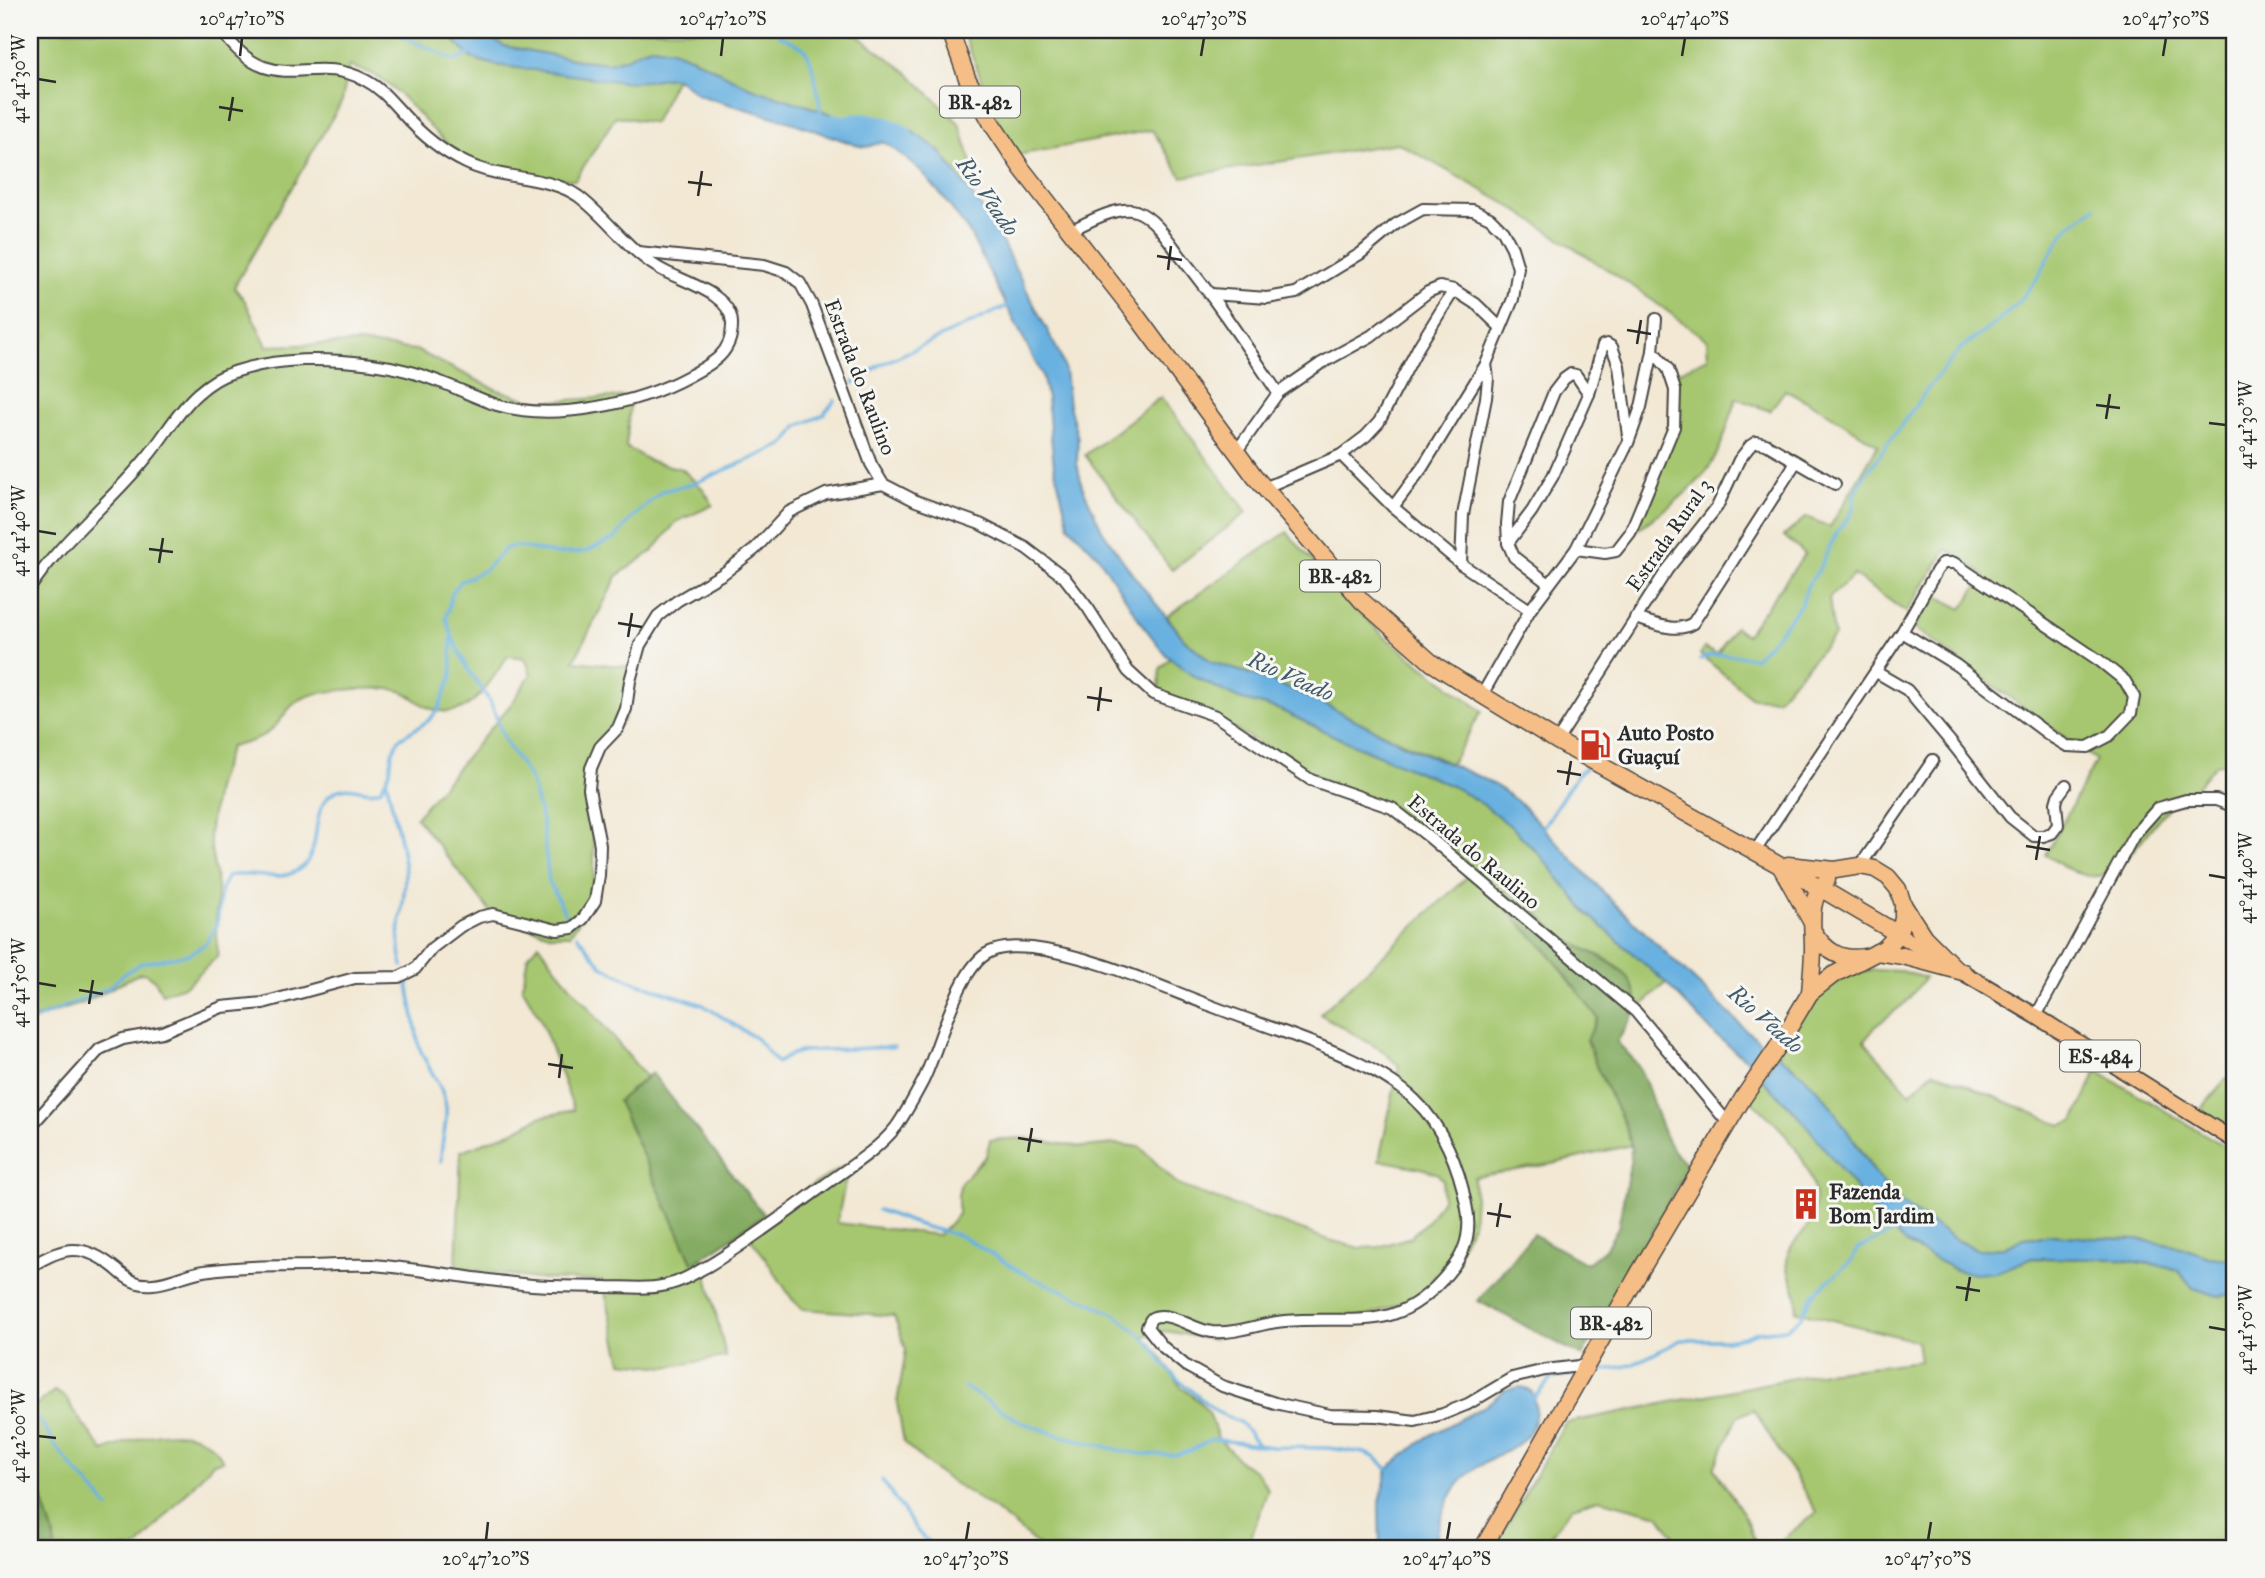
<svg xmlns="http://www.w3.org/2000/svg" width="2265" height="1578" viewBox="0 0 2265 1578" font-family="'IM FELL Great Primer',serif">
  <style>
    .green { fill: #a6c76f; stroke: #68794d; stroke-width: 2; fill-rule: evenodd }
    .forest { fill: #84ac62; stroke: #586c46; stroke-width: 2 }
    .water { fill: #69b1e0; stroke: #4a6e86; stroke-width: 2 }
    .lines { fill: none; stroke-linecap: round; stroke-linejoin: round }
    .stream { stroke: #69b1e0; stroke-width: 3.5 }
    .river { stroke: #69b1e0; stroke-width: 19 }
    .minor-casing { stroke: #494744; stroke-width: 14 }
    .major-casing { stroke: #494744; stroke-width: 18 }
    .highway-casing { stroke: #494744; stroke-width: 19 }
    .minor { stroke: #fff; stroke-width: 10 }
    .major { stroke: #f6be87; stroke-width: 14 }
    .highway { stroke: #f6be87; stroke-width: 16 }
    .ticks { fill: none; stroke: #2b2b2b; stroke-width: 2.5 }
    .labels { text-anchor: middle; stroke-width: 6; stroke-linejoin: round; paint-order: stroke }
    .shield { fill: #f6f6f2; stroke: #686867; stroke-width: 2 }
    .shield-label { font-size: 19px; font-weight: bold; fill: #2b2b2b }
    .street-label { font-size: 21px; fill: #2b2b2b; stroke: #f6f6f2 }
    .poi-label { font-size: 21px; font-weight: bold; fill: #2b2b2b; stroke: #f6f6f2; text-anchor: start }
    .water-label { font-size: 23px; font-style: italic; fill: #415a6a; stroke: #f6f6f2 }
    .neatline { fill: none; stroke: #2b2b2b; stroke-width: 2.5 }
    .ticks-label { font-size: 18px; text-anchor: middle; fill: #2b2b2b }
  </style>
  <rect width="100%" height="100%" fill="#f6f6f2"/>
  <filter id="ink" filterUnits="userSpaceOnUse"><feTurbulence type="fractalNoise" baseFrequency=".0143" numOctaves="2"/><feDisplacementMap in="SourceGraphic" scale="14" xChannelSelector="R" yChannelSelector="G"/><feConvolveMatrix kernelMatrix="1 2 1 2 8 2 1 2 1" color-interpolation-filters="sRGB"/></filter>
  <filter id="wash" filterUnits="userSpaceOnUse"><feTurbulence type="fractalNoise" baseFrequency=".00686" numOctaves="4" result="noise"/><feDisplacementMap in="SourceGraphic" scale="28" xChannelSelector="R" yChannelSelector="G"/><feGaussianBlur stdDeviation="1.57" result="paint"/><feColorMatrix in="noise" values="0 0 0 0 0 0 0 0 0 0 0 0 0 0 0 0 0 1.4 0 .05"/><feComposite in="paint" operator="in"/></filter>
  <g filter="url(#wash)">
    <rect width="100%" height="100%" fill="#f2e8d4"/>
    <g class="green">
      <path d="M 30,30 L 444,30 L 471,58 L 495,65 L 607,79 L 646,81 L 659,77 L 676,78 L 654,123 L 616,116 L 575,180 C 543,177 510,176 480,165 C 438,149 412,96 374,75 C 367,71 357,69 349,66 L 342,101 L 234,287 L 245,301 L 267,346 L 357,343 L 416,350 L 495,389 L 536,402 L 631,396 L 626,447 L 650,461 L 682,469 L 703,489 L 713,505 L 676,522 L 653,551 L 618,575 L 574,661 L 630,667 L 624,720 L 602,740 L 587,796 L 594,847 L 594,882 L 586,909 L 570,935 L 552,935 L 492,914 L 416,817 L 512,703 L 531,674 L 525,658 L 508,656 C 487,685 469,725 427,707 C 419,703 412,696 404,692 C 388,685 325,690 308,696 C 291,702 287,712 277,724 C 264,739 248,743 230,747 L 216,788 L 209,835 L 217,886 L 216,927 L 218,956 L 187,985 L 162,994 C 157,984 153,973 140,973 L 83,1003 L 30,1020 Z"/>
      <polygon points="479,30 850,30 907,72 959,123 972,164 966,186 939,150 923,139 895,125 844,121 829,113 751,89 693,58 672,50 651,47 639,51 627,58 608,63 579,60 504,46"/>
      <path d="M 962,30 L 2235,30 L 2235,762 L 2215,765 L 2183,803 L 2170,805 L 2123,863 C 2097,889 2071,872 2046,855 L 2096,760 L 1914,628 L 1933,594 L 1962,609 L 1985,575 L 1947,549 L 1906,612 L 1854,575 L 1829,598 L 1834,636 L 1777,699 L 1752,698 L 1700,654 L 1704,648 L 1717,654 L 1735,627 L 1746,635 L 1805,554 L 1784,536 L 1806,517 L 1830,527 L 1878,445 L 1818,407 L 1785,390 L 1770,411 L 1736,398 C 1729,424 1719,459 1700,479 C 1681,499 1658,515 1635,531 L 1668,444 L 1670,410 L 1667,377 L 1708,358 L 1707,340 L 1637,289 L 1510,206 L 1398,143 L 1182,177 L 1152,130 L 1018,155 L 999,124 Z"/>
      <polygon points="1161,397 1247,512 1172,570 1085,455"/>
      <polygon points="1287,532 1339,592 1386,638 1482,711 1451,764 1353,720 1312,698 1211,662 1184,639 1167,616"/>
      <path d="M 1170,658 L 1193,676 L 1239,699 L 1278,709 L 1343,740 L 1452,786 L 1484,805 L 1513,828 L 1541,856 L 1587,913 L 1666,983 L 1635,1012 C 1637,958 1595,960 1561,935 C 1544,923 1533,906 1519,891 L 1494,896 L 1549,953 L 1598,1018 L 1587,1040 L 1597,1068 L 1624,1123 L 1631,1145 L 1552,1164 L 1474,1177 L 1475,1199 L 1473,1222 L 1444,1282 L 1413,1298 L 1369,1316 L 1255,1328 L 1211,1339 L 1165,1331 L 1143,1336 L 1162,1358 L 1181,1387 L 1199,1401 L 1209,1413 L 1218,1438 L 1240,1461 L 1256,1471 L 1268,1489 L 1248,1546 L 1245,1548 L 1042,1548 L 994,1509 L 937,1472 L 904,1443 L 897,1403 L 906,1350 L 894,1316 L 803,1309 L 792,1299 L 764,1256 L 742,1228 L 849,1163 L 837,1223 L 939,1235 L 958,1214 L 958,1195 L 961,1182 L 986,1156 L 990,1140 L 1024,1138 L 1082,1147 L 1116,1144 L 1140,1147 L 1178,1185 L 1329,1240 L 1360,1248 L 1379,1247 L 1410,1237 L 1428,1221 L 1442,1199 L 1443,1180 L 1438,1174 L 1425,1169 L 1379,1160 L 1399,1066 L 1383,1051 L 1320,1014 L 1469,875 L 1404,816 L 1302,771 L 1246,735 L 1159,693 L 1160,669 Z"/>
      <polygon points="539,944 563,977 646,1077 618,1101 692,1262 703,1258 726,1357 666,1367 622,1362 602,1281 536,1279 456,1267 461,1151 514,1131 540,1117 574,1110 540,1018 522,987 528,955"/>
      <path d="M 1874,970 L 1902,971 L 1925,978 L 1905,1003 L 1877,1025 L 1864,1041 L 1910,1093 L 1934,1071 L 2061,1125 L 2074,1121 L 2097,1071 L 2235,1152 L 2235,1260 L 2209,1257 L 2180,1247 L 2137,1239 L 2090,1238 L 2055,1235 L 2024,1238 L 2004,1248 L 1992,1249 L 1976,1249 L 1958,1241 L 1898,1201 L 1877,1176 L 1858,1145 L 1803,1075 L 1777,1054 C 1795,1023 1812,991 1847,976 C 1855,973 1866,972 1874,970 Z"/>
      <path d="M 1762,1079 L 1799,1116 L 1908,1245 L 1956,1270 L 2010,1267 L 2032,1258 L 2116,1259 L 2165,1266 L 2178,1270 L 2193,1288 L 2218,1296 L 2235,1294 L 2235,1548 L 1682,1548 L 1659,1515 L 1599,1499 L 1572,1507 L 1541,1548 L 1494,1548 L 1565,1423 L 1824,1372 L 1920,1361 L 1917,1341 L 1796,1311 C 1801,1292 1786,1277 1787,1259 C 1788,1243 1807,1233 1812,1218 C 1827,1176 1780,1123 1749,1100 ZM 1753,1409 L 1817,1512 L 1780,1541 L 1757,1547 L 1743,1513 L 1714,1468 L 1737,1417 Z"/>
      <polygon points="2226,1079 2235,1084 2235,1136 2197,1114"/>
      <path d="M 54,1391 L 64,1396 L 69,1401 L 73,1410 L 103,1451 C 139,1436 201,1415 223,1461 L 213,1463 L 137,1548 L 55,1548 L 53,1533 L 30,1462 L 30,1406 L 39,1403 Z"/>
    </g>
    <g class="forest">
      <path d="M 1509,889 L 1519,891 C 1534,907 1545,926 1564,938 C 1588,953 1651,972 1633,1014 C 1629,1024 1622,1033 1617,1042 C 1624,1050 1634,1058 1639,1068 C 1654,1093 1661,1151 1689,1166 L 1582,1356 L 1478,1301 L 1533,1234 L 1583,1262 L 1589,1262 L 1605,1249 L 1618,1228 L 1631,1158 L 1630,1140 L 1624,1123 L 1597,1068 L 1587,1040 L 1598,1018 L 1549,953 L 1493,896 Z"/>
      <path d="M 652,1073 L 764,1215 C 741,1229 716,1252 692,1262 L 618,1101 Z"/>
      <polygon points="30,1462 53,1533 55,1548 30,1548"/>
    </g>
    <g class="water">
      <polygon points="444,30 479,30 504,46 579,60 608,63 627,58 639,51 651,47 672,50 693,58 751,88 829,113 844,121 895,125 911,131 939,150 990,219 1060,355 1065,371 1069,405 1078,438 1077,463 1082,486 1102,530 1131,572 1184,639 1211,662 1263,678 1312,698 1405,745 1482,778 1501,789 1521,804 1608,897 1745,1029 1764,1045 1752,1064 1716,1036 1666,983 1587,913 1541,856 1513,828 1484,805 1452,786 1343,740 1278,709 1239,699 1193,676 1166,655 1142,624 1098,556 1069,526 1054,466 1047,398 1042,375 969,232 943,197 919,169 889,145 882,142 867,147 859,146 794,123 711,99 699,95 678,79 670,77 646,81 623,82 495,65 471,58"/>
      <polygon points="1777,1054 1803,1075 1824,1096 1877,1176 1898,1201 1958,1241 1976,1249 1992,1249 2004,1248 2024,1238 2055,1235 2090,1238 2137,1239 2180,1247 2209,1257 2235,1260 2235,1294 2218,1296 2193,1288 2178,1270 2165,1266 2116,1259 2032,1258 1997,1272 1975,1274 1956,1270 1908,1245 1874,1212 1799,1116 1762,1079"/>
      <path d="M 1520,1387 L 1531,1391 C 1536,1400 1537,1407 1535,1417 C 1529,1452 1489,1454 1467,1475 C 1446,1495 1439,1521 1434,1548 L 1380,1548 L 1379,1507 L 1387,1472 L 1392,1465 L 1427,1437 L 1485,1406 L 1505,1390 Z"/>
    </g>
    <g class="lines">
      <g class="stream">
        <polyline points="390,30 451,59 458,60 470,53"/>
        <path d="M 778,30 L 779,35 C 787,40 798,42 804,49 C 814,59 819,100 821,115"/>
        <polyline points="30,34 31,30"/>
        <polyline points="30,72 32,89 30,97"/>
        <polyline points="854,383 880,365 1012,304"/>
        <path d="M 1701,659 C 1716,651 1738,656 1755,658 L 1776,636 L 1801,604 L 1808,585 L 1818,571 L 1838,530 L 1851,515 L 1854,505 L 1853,498 L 1863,478 L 1929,387 L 1961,348 L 1995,324 L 2018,303 L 2038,277 L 2051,253 L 2068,227 L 2096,207"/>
        <path d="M 387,781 C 392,812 403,842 405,873 C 406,908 393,929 403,966"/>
        <polyline points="1543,827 1575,778 1586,767"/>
        <polyline points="570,924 549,881 542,821 531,780 505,741 491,703 468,669 453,639 446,618 452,593 461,581 485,570 506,548 516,546 557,554 585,552 615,538 633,517 662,491 695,483 783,445 790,438 798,426 823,415 835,400"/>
        <polyline points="577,935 602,966 632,981 703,1005 757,1039 777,1063 792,1054 804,1051 894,1047"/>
        <path d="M 408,984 L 419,1046 C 426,1068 443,1083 446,1107 C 448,1125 440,1143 441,1162"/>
        <path d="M 30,1022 L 108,988 L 125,973 L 142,963 L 189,954 L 205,944 L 217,926 L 221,889 L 228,876 C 252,870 279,885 301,868 C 323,851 309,814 330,795 C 349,779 365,798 381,789 L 390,771 L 392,753 L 399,739 L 428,721 L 438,710 L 452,676 L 451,639"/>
        <polyline points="878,1210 922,1226 961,1236 1030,1277 1083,1299 1116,1315 1151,1344 1161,1361 1176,1378 1217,1412 1241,1423 1259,1446"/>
        <polyline points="1594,1372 1632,1365 1681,1340 1726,1340 1744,1337 1757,1332 1786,1329 1801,1317 1813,1295 1852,1260 1857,1249 1898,1230"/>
        <polyline points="964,1387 1021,1422 1055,1434 1122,1451 1142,1454 1175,1455 1190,1451 1212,1439 1272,1447 1328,1448 1365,1453 1376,1458 1391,1472"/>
        <polyline points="1531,1401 1552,1378 1573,1375"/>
        <path d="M 30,1414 C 43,1419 44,1428 51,1439 C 66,1465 91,1483 108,1508"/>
        <polyline points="882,1480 918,1532 934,1548"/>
      </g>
      <path class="river" d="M 835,123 C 843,126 849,124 858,123 C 874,122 889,126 903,135"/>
    </g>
  </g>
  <g filter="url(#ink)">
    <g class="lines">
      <defs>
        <g id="minor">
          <path d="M 1070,231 C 1086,223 1118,205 1136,211 C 1155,218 1169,241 1181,257 C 1216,300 1247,347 1278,393"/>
          <polyline points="638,252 764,265 786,272 800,283 812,305 871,464 883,484 916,501 980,524 1026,548 1064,577 1088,608 1128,671 1153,694 1216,716 1311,780 1392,808 1429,837 1636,1012 1728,1123"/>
          <polyline points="1211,294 1267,298 1296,293 1360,254 1396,224 1423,209 1473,210 1490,218 1503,231 1512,248 1518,268 1513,299 1486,364 1422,468 1393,507"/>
          <polyline points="1236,452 1278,393 1320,364 1371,336 1428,292 1440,287 1454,290 1476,304 1500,327"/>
          <polyline points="1341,455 1393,507 1461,564 1530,610"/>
          <polyline points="1264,488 1341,455 1366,436 1379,422 1419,346 1454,290"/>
          <polyline points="1508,543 1532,511 1553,476 1589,394 1603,345 1607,344 1612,347 1619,366 1628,436"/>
          <polyline points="1576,549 1605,553 1616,551 1630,533 1674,427 1675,390 1668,369 1653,351"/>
          <polyline points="1461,564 1463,515 1486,398 1488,379 1486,364"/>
          <polyline points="1549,584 1514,557 1508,543 1507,524 1509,502 1554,392 1564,379 1571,374 1576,375 1589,394"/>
          <path d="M 30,588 C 62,539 110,503 147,457 C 164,437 177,412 197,394 C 208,384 220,376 234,372 C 279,357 326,358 372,364 C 396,367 420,374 443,383 C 461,390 479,399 497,405 C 554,422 638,404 689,376 C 712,364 733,353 732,323 C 731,295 688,283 666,272 C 631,255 609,219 578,196 C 548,175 501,180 466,163 C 443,152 420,133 403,114 C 391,101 381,88 365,80 C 308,50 272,102 221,30"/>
          <path d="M 1635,618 C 1654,623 1676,634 1693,623 L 1796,462"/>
          <polyline points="1876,672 1907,690 1954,746 2010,817 2034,836 2043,836 2052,833 2058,825 2056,803 2058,796 2066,785"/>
          <polyline points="1482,695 1530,610 1576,549 1628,443 1641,407 1653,351 1656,319"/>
          <polyline points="1557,741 1667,570 1717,507 1739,460 1750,446 1756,442 1766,444 1835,484"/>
          <polyline points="1755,851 1902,632 1937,570 1943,563 1954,563 2100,661 2125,681 2134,697 2131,713 2109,736 2088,747 2067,746 2052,737 1956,665 1902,632"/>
          <polyline points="1860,866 1933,760"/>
          <polyline points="2036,1016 2134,835 2158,808 2186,800 2216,800 2235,807"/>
          <polyline points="30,1127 100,1049 123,1039 162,1032 222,1007 263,1003 355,978 399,977 415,969 432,948 461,926 479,917 493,914 557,930 572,928 583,919 595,901 599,876 600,845 589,789 591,768 600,747 618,728 626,709 630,681 640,645 658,616 677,601 724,573 754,550 789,512 826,494 883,484"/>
          <path d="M 30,1267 C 63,1246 83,1242 116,1269 C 127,1279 137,1286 153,1284 C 171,1283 187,1273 204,1271 C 239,1266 275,1266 310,1266 C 332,1265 353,1264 374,1265 C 427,1270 479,1280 532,1285 C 557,1287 582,1286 607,1287 C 627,1287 650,1290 670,1284 C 684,1281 696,1272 708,1266 C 748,1242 785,1214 822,1187 C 846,1169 877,1151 896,1127 C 906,1113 915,1096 923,1081 C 939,1049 958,966 990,952 C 1003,946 1019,947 1032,948 C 1092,955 1158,986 1214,1007 C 1274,1030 1369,1056 1415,1100 C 1443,1127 1459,1167 1466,1204 C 1472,1230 1467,1252 1449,1272 C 1397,1336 1356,1315 1285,1321 C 1260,1323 1238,1334 1212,1332 C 1195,1330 1177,1316 1162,1316 C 1150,1316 1151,1319 1147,1327 L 1163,1347 L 1186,1366 L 1222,1386 L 1275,1403 L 1330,1415 L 1377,1416 L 1415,1421 L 1443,1414 L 1468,1404 L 1512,1378 L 1545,1370 L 1588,1365"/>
        </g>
        <polyline id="major" points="1898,934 2036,1016 2235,1141"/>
        <g id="highway">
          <polyline points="950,30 967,78 992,124 1022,169 1130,307 1255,477 1362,601 1432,663 1482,695 1557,741 1820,888 1898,934"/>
          <polyline points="1781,867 1811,921"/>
          <polyline points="1904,906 1924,937 1955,968"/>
          <path d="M 1813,931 C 1825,951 1841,961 1864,957"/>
          <polyline points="1877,952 1903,956 1963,972"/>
          <path d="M 1810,993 C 1811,978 1813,963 1813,948 C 1813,923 1807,900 1827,880"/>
          <polyline points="1483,1548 1639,1273 1743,1098 1777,1048 1810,993 1833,975 1885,948 1898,934 1903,919 1903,904 1898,889 1888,877 1875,869 1860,866 1835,870 1788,865"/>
        </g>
      </defs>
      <use href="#minor" class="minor-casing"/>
      <use href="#major" class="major-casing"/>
      <use href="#highway" class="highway-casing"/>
      <use href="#minor" class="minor"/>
      <use href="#major" class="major"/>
      <use href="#highway" class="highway"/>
    </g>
  </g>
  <path class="ticks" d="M 240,56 L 242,38M 721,56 L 723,38M 1201,56 L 1204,38M 1682,56 L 1685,38M 2163,56 L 2166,38M 38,79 L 56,82M 219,107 L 243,111M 229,121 L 233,97M 688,182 L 712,185M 698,196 L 702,171M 1157,256 L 1182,260M 1168,270 L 1171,246M 1627,330 L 1651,334M 1637,344 L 1641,320M 2096,405 L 2120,408M 2106,419 L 2110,394M 2209,423 L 2226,425M 38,531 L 56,534M 149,549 L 173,552M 159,563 L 163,538M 618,623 L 642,627M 628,637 L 632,613M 1087,697 L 1112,701M 1098,711 L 1101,687M 1557,771 L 1581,775M 1567,785 L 1571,761M 2026,846 L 2050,850M 2036,860 L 2040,836M 2209,875 L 2226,878M 38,983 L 56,986M 79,990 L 103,994M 89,1004 L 93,980M 548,1064 L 573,1068M 559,1078 L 562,1054M 1018,1138 L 1042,1142M 1028,1152 L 1032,1128M 1487,1213 L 1511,1217M 1497,1227 L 1501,1203M 1956,1287 L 1980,1291M 1966,1301 L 1970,1277M 2209,1327 L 2226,1330M 38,1436 L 56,1438M 486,1540 L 488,1522M 966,1540 L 969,1522M 1447,1540 L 1450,1522M 1928,1540 L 1931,1522"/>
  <defs>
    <symbol id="fuel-bare" viewBox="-9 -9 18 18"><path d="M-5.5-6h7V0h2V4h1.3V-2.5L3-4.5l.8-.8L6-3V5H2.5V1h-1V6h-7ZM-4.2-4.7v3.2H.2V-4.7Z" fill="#c8321e" stroke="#f6f6f2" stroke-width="2.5" paint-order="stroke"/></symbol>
    <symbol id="building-bare" viewBox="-9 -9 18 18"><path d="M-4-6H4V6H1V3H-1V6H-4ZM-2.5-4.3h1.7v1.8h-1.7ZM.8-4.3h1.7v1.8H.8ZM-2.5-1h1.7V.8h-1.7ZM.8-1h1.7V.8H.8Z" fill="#c8321e" stroke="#f6f6f2" stroke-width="2.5" paint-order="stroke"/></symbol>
  </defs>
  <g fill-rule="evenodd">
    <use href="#fuel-bare" x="1573" y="723" width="44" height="44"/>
    <use href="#building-bare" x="1784" y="1182" width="44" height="44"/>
  </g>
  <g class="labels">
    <g class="shield">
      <rect x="940" y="86.5" width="80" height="31" rx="5"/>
      <rect x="1300" y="560.5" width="80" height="31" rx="5"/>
      <rect x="2060" y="1040.5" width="80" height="31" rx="5"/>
      <rect x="1571" y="1307.5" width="80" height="31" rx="5"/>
    </g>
    <g class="shield-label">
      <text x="980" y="109">BR-482</text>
      <text x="1340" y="583">BR-482</text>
      <text x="2100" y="1063">ES-484</text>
      <text x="1611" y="1330">BR-482</text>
    </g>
    <g class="street-label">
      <text transform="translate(860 377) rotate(69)" y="7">Estrada do Raulino</text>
      <text transform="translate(1669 535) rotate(-55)" y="7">Estrada Rural 3</text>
      <text transform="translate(1474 852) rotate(40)" y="7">Estrada do Raulino</text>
    </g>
    <g class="poi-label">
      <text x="1618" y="740">Auto Posto<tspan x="1618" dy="24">Guaçuí</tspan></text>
      <text x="1829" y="1199">Fazenda<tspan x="1829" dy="24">Bom Jardim</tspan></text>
    </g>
    <g class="water-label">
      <text transform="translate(988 196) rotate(55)" y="8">Rio Veado</text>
      <text transform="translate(1291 676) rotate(24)" y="8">Rio Veado</text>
      <text transform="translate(1766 1019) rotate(41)" y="8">Rio Veado</text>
    </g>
  </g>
  <rect width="2265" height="1578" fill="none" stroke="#f6f6f2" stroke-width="77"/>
  <rect x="38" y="38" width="2188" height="1502" class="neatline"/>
  <g class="ticks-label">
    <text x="242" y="25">20°47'10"S</text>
    <text x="723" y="25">20°47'20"S</text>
    <text x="1204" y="25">20°47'30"S</text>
    <text x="1685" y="25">20°47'40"S</text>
    <text x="2166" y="25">20°47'50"S</text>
    <text transform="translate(19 79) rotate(-90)" y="6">41°41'30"W</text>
    <text transform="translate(2246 425) rotate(-90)" y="6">41°41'30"W</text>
    <text transform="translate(19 531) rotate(-90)" y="6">41°41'40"W</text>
    <text transform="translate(2246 878) rotate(-90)" y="6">41°41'40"W</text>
    <text transform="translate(19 983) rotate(-90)" y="6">41°41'50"W</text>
    <text transform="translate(2246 1330) rotate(-90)" y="6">41°41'50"W</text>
    <text transform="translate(19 1436) rotate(-90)" y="6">41°42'00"W</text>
    <text x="486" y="1565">20°47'20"S</text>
    <text x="966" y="1565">20°47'30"S</text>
    <text x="1447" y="1565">20°47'40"S</text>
    <text x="1928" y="1565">20°47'50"S</text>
  </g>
</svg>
